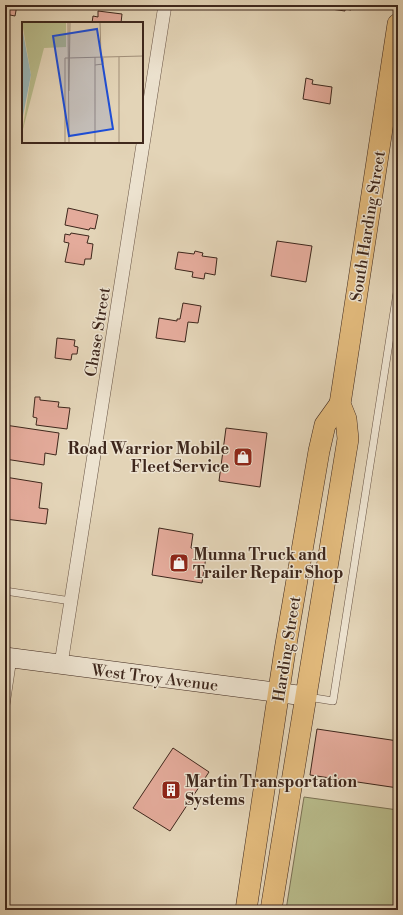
<svg xmlns="http://www.w3.org/2000/svg" width="403" height="915" viewBox="0 0 403 915" font-family="'Libre Bodoni',serif">
  <style>
    .green { fill: #b8bb8b; stroke: #7b7154 }
    .building { fill: #e4ab9b; stroke: #3e271c }
    .lines { fill: none; stroke-linecap: round; stroke-linejoin: round }
    .lane-casing { stroke: #675243; stroke-width: 8 }
    .street-casing { stroke: #675243; stroke-width: 14 }
    .secondary-casing { stroke: #3e271c; stroke-width: 20 }
    .primary-casing { stroke: #3e271c; stroke-width: 22 }
    .lane { stroke: #ede3d0; stroke-width: 7 }
    .street { stroke: #ede3d0; stroke-width: 13 }
    .secondary { stroke: #ede3d0; stroke-width: 19 }
    .primary { stroke: #e2ba7c; stroke-width: 21 }
    .labels { text-anchor: middle; stroke-width: 3; stroke-linejoin: round; paint-order: stroke }
    .street-label { font-size: 16px; fill: #3e271c; stroke: #ede3d0 }
    .poi-label { font-size: 16px; font-weight: bold; fill: #3e271c; stroke: #ede3d0; text-anchor: start }
    .inset-road { fill: none; stroke: #a18f79; stroke-width: 1 }
    .view { fill: #1d4ed8; fill-opacity: 0.15; stroke: #1d4ed8; stroke-width: 2 }
    .inset-edge { fill: none; stroke: #3e271c; stroke-width: 2 }
  </style>
  <rect width="100%" height="100%" fill="#e3d4b7"/>
  <filter id="stains"><feTurbulence type="fractalNoise" baseFrequency=".005" numOctaves="4"/><feColorMatrix values="0 0 0 0 .2 0 0 0 0 .09 0 0 0 0 .02 0 0 0 .5 -.17"/></filter>
  <radialGradient id="worn" r=".72"><stop offset=".6" stop-color="#630" stop-opacity="0"/><stop offset="1" stop-color="#630" stop-opacity=".3"/></radialGradient>
  <polygon class="green" points="304,797 398,810 398,910 286,910"/>
  <g class="building">
    <polygon points="5,5 17,5 15,16 5,14"/>
    <polygon points="352,5 351,10 345,9 345,11 310,6"/>
    <polygon points="98,11 122,14 121,23 92,23 93,16 98,17"/>
    <polygon points="306,78 313,80 312,84 332,87 330,104 303,99"/>
    <polygon points="5,91 9,92 6,105 5,105"/>
    <polygon points="68,208 98,215 95,229 90,228 89,230 65,225"/>
    <polygon points="71,233 89,236 87,243 93,244 91,259 85,259 84,265 65,262 69,243 64,242 65,234 70,235"/>
    <polygon points="277,241 312,246 306,282 271,276"/>
    <polygon points="195,251 203,253 202,256 217,258 215,275 205,273 204,279 192,277 193,272 175,269 178,252 194,254"/>
    <polygon points="183,303 201,306 198,323 188,322 185,342 156,338 159,318 177,321 177,319 180,319"/>
    <polygon points="57,338 75,340 74,346 78,347 77,354 72,354 71,360 55,358"/>
    <polygon points="35,397 40,397 40,400 59,402 58,407 70,408 67,429 36,425 37,418 33,417"/>
    <polygon points="5,425 59,433 56,455 45,453 44,465 5,459"/>
    <polygon points="226,428 267,433 260,487 219,481"/>
    <polygon points="5,477 42,483 39,508 48,509 46,524 5,519"/>
    <polygon points="159,528 193,534 191,548 207,550 202,583 152,575"/>
    <polygon points="317,729 398,741 398,788 310,775"/>
    <polygon points="173,748 209,772 170,831 133,808"/>
  </g>
  <g class="lines">
    <defs>
      <g id="lane">
        <polyline points="5,591 71,601"/>
        <polyline points="308,697 333,701 398,286"/>
        <polyline points="5,712 13,658"/>
      </g>
      <polyline id="street" points="61,664 165,5"/>
      <polyline id="secondary" points="5,657 305,696"/>
      <g id="primary">
        <polyline points="246,910 285,650 319,451 325,425 340,404"/>
        <polyline points="271,910 348,439 346,419 340,404 398,24"/>
      </g>
    </defs>
    <use href="#lane" class="lane-casing"/>
    <use href="#street" class="street-casing"/>
    <use href="#secondary" class="secondary-casing"/>
    <use href="#primary" class="primary-casing"/>
    <use href="#lane" class="lane"/>
    <use href="#street" class="street"/>
    <use href="#secondary" class="secondary"/>
    <use href="#primary" class="primary"/>
  </g>
  <defs>
    <symbol id="shop-square" viewBox="-11 -11 22 22"><rect x="-9" y="-9" width="18" height="18" rx="4" fill="#8f2418" stroke="#ede3d0"/><path d="M-5-2.5h2.3a2.7 3.5 0 0 1 5.4 0H5L5.5 6h-11ZM-1.5-2.5h3a1.5 2.3 0 0 0-3 0Z" fill="#fff"/></symbol>
    <symbol id="building-square" viewBox="-11 -11 22 22"><rect x="-9" y="-9" width="18" height="18" rx="4" fill="#8f2418" stroke="#ede3d0"/><path d="M-4-6H4V6H1V3H-1V6H-4ZM-2.5-4.3h1.7v1.8h-1.7ZM.8-4.3h1.7v1.8H.8ZM-2.5-1h1.7V.8h-1.7ZM.8-1h1.7V.8H.8Z" fill="#fff"/></symbol>
  </defs>
  <g fill-rule="evenodd">
    <use href="#shop-square" x="232" y="446" width="22" height="22"/>
    <use href="#shop-square" x="168" y="552" width="22" height="22"/>
    <use href="#building-square" x="160" y="779" width="22" height="22"/>
  </g>
  <g class="labels">
    <g class="street-label">
      <text transform="translate(367 226) rotate(-81)" y="6">South Harding Street</text>
      <text transform="translate(97 332) rotate(-81)" y="6">Chase Street</text>
      <text transform="translate(286 649) rotate(-81)" y="6">Harding Street</text>
      <text transform="translate(155 677) rotate(7)" y="6">West Troy Avenue</text>
    </g>
    <g class="poi-label">
      <text x="229" y="454" text-anchor="end">Road Warrior Mobile<tspan x="229" dy="18">Fleet Service</tspan></text>
      <text x="193" y="560">Munna Truck and<tspan x="193" dy="18">Trailer Repair Shop</tspan></text>
      <text x="185" y="787">Martin Transportation<tspan x="185" dy="18">Systems</tspan></text>
    </g>
  </g>
  <g transform="translate(22 22)">
    <rect width="121" height="121" fill="#e3d4b7"/>
    <path d="M 0,0 L 44,0 L 44,25 L 22,26 L 0,111 L 9,53 Z" fill="#b8bb8b"/>
    <path d="M 0,5 L 9,53 L 0,99 Z" fill="#98b6b7"/>
    <path class="inset-road" d="M 46,0 L 47,121M 78,0 L 79,35M 73,35 L 73,121M 46,36 L 121,34M 73,43 L 81,42 L 81,36M 47,69 L 48,0M 43,121 L 43,36 L 46,36M 97,121 L 97,35"/>
    <path class="view" d="M 75,7 L 91,107 L 47,114 L 31,14 Z"/>
    <rect width="121" height="121" class="inset-edge"/>
  </g>
  <rect width="403" height="915" fill="none" stroke="#e3d4b7" stroke-width="20"/>
  <rect x="6" y="6" width="391" height="903" fill="none" stroke="#3e271c" stroke-width="2"/>
  <rect x="10" y="10" width="383" height="895" fill="none" stroke="#3e271c"/>
  <rect width="100%" height="100%" filter="url(#stains)"/>
  <rect width="100%" height="100%" fill="url(#worn)"/>
</svg>
